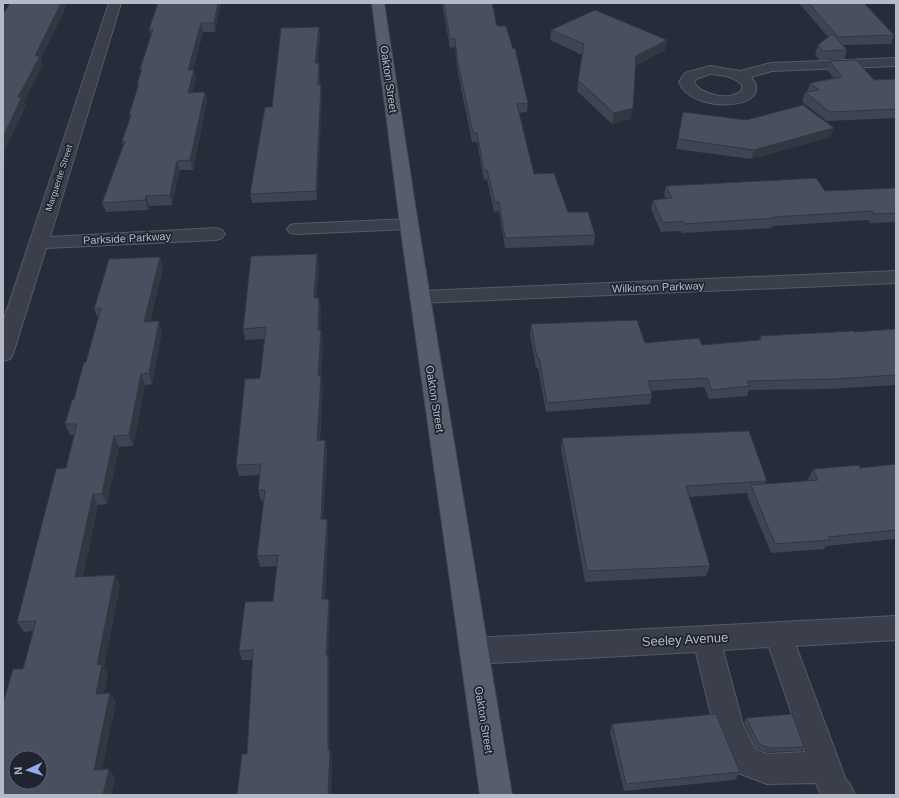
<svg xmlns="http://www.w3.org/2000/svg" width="899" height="798" viewBox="0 0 899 798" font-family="Arial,sans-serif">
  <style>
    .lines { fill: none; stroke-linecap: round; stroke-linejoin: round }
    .minor-casing { stroke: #555a66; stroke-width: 2 }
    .major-casing { stroke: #434854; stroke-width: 2 }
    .minor { fill: #3a3f4b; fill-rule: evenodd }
    .major { fill: #585d6b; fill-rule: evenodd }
    .wall { fill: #3e4451 }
    .shaded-wall { fill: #323742 }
    .building { fill: #484f5e; stroke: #323742; fill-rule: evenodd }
    .labels { text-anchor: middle; stroke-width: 3.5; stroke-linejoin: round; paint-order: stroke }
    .far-street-label { font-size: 9px; fill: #b5bac6; stroke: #1f2430 }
    .street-label { font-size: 11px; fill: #b5bac6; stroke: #1f2430 }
    .near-street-label { font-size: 13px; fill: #b5bac6; stroke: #1f2430 }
  </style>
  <rect width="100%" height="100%" fill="#262c3a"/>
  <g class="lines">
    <defs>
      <g id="minor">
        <polygon points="109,3 121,3 50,237 216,228 222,230 225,234 222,238 216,240 46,248 13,354 10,359 3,361 3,322"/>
        <path d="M 896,58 L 896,66 L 772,71 L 751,77 C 778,110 691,115 679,82 L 685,73 L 710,66 L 740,71 L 771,63 ZM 710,74 C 721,75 734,76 742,85 L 742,90 C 732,102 700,95 694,82 L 696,79 Z"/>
        <polygon points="409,219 415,220 418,224 415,228 409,229 296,234 290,233 287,229 290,225 296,224"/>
        <polygon points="896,271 896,283 420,303 413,302 410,297 413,292 420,291"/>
        <path d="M 896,616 L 896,640 L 796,646 L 846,780 L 850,784 L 855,795 L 821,795 L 816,783 L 767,784 L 733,771 L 714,727 L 696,652 L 474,664 L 464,660 L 460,651 L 464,642 L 474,638 ZM 769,647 L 805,752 L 767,754 L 755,749 L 743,725 L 723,650 Z"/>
      </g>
      <polygon id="major" points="372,3 384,3 418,224 512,795 480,795 400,224"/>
    </defs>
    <use href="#minor" class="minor-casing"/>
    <use href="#major" class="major-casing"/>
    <use href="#minor" class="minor"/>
    <use href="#major" class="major"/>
  </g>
  <g class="wall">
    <polygon points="158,3 221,3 215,32 203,32 193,70 194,70 196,79 192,92 205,92 207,101 193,170 180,170 172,205 149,206 148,210 106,212 102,203 123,145 122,141 130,119 129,115 138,87 137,83 141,72 140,69 151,35 149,29"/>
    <polygon points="442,3 492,3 497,26 528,103 527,112 519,113 534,174 568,212 595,235 594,245 505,248 499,211 494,212 487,179 484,180 477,142 472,142 457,68 455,47 450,48"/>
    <polygon points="799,3 864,3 894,35 891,44 843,45 847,50 844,59 819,60 815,54 818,45 828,37"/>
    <polygon points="319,27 320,36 317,63 320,72 320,85 322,94 317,200 252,203 250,194 272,107"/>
    <polygon points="551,30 667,40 665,50 635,66 631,119 612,124 577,91 582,55 550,40"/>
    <polygon points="830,61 874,80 896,79 896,118 827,121 802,102 805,92 807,92 810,83 834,78 827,70"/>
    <polygon points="681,121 831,137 751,159 676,149"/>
    <polygon points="666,186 825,191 896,188 896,222 870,223 868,220 772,226 772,228 682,233 681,231 661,232 651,209 653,200 666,199 664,195"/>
    <polygon points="317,254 319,265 316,298 321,309 320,330 321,330 323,341 321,376 323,387 320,440 325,440 327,451 323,519 327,519 328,530 325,599 329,599 330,609 328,656 330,664 330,750 332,758 331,795 237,795 247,754 253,660 242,660 239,651 273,601 277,566 260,567 257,556 264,501 261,501 258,490 260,475 239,476 236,465 260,378 264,339 245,340 243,329"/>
    <polygon points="163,268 150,321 159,321 162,332 152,384 145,385 133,446 119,447 107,504 98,505 83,577 120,585 104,667 108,674 104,693 116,702 102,769 115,777 111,795 3,795 3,703 23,669 34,631 24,632 17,622 66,468 74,435 70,435 65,424 74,399 86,362 98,318 94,309"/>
    <polygon points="531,324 645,343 702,345 759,340 760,336 854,332 896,329 896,385 829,389 749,390 747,396 709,399 704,387 651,391 652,394 650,404 546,412 538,368 536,368 530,334"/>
    <polygon points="562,438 767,481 765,484 809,481 808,479 813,469 860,468 896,464 896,539 826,546 824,549 771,553 747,495 748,493 689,497 710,566 706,576 585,582 561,449"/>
    <polygon points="746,718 804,747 801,751 767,752 756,748 744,723"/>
    <polygon points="612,724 740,772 735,780 624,791 610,732"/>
  </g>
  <g class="shaded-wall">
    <polygon points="61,3 68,3 41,59 43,65 24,102 26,106 4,152 6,158 3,164 3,137 35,56"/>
    <polygon points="218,3 221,3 215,32 214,23"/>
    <polygon points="201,23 203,32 190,79 188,70"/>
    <polygon points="319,27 320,36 316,72 315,63"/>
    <polygon points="667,40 665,50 634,66 636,56"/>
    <polygon points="319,63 320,72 319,94 318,85"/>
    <polygon points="194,70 196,79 190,102 188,93"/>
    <polygon points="321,85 322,94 317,200 316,191"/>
    <polygon points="205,92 207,101 193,170 190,160"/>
    <polygon points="633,108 631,119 612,124 614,113"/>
    <polygon points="834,128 831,137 751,159 754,150"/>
    <polygon points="177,161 180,170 172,205 170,195"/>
    <polygon points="146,196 149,206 148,210 145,200"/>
    <polygon points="317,254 319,265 316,309 314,298"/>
    <polygon points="160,257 163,268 148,333 144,322"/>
    <polygon points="319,298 321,309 320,341 318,330"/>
    <polygon points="159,321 162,332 152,384 149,373"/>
    <polygon points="321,330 323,341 320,387 318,376"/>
    <polygon points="141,374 145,385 133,446 129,435"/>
    <polygon points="321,376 323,387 319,451 317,441"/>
    <polygon points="114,436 119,447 107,504 102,494"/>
    <polygon points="325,440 327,451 323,530 321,519"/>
    <polygon points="93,494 98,505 81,587 75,577"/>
    <polygon points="327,519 328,530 324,609 322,599"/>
    <polygon points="115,575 120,585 104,667 108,674 102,703 96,694 97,665"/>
    <polygon points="329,599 330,609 328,656 330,664 330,759 328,750 326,655"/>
    <polygon points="110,693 116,702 100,778 94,770"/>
    <polygon points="330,750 332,758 331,795 328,795"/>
    <polygon points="109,769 115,777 111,795 103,795"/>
  </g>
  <g class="building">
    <polygon points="10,3 61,3 35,56 40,56 18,97 22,97 3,137 3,14"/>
    <polygon points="158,3 218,3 214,23 201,23 188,70 194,70 188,93 205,92 190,160 177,161 170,195 146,196 145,200 102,203 125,141 122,141 131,115 129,115 139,83 137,83 142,69 140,69 153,29 149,29"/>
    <polygon points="444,3 492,3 497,26 506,26 513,49 515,48 528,103 517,104 534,174 554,173 568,212 588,212 595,235 505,238 499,202 495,202 487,170 484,170 477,133 473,133 457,59 455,39 450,39"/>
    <polygon points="809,3 864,3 894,35 838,37"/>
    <polygon points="595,10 667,40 636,56 633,108 614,113 578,80 584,44 551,30"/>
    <polygon points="319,27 315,63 319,63 318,85 321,85 316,191 250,194 265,107 272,107 281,28"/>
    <polygon points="832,34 847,50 822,51 818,45"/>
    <polygon points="856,60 874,80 896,79 896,109 830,112 805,92 819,90 810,83 842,77 830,61"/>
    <polygon points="803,105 834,128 754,150 678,139 683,112 746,120"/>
    <polygon points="816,178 825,191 896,188 896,213 874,214 872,211 774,217 775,218 684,224 683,221 663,223 653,200 672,198 666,186"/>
    <polygon points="317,254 314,298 319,298 318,330 321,330 318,376 321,376 317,441 325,440 321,519 327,519 322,599 329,599 326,655 328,654 328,750 330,750 328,795 237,795 242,754 247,754 253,650 239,651 245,602 273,601 278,555 257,556 265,490 258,490 261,464 236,465 245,379 260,378 266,327 243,329 251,256"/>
    <path d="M 160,257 L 144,322 L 159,321 L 149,373 L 141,374 L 129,435 L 114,436 L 102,494 L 93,494 L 75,577 L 115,575 L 97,665 L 102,664 L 96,694 L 110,693 L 94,770 L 109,769 L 103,795 L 3,795 L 3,735 L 4,732 L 3,732 L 3,703 L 13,669 L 23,669 L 36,621 L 17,622 L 56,469 L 66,468 L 77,424 L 65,424 L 72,400 L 74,399 L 84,362 L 86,362 L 101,308 L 94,309 L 109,259 ZM 16,758 L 40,758 L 40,782 L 16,782 Z"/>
    <polygon points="637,320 645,343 699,338 702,345 761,340 760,336 853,331 854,332 896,329 896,375 833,379 747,381 750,386 712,390 707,378 648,381 652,394 547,403 539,358 537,358 531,324"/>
    <polygon points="749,431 767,481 686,486 710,566 587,571 562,438"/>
    <polygon points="896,464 896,530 828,537 830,540 775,544 751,485 818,480 813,469 859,465 860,468"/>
    <polygon points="716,714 740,772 626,784 612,724"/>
    <polygon points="792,714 804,747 770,748 759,744 746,718"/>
  </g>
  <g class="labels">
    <g class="far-street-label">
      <text transform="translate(59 178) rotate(-72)" y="3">Marguerite Street</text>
    </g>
    <g class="street-label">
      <text transform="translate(389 79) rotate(82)" y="4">Oakton Street</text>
      <text transform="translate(127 238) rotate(-3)" y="4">Parkside Parkway</text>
      <text transform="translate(658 287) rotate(-2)" y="4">Wilkinson Parkway</text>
      <text transform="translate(435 399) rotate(81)" y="4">Oakton Street</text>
      <text transform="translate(484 720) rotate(81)" y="4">Oakton Street</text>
    </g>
    <g class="near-street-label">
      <text transform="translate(685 639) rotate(-3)" y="5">Seeley Avenue</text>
    </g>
  </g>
  <rect width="899" height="798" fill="none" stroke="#b5bac6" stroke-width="8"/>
  <g transform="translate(28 770) rotate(266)"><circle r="19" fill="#1f2430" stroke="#5b606c"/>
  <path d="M0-3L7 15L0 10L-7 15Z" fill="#95abec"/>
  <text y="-6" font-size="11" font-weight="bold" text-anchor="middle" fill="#b5bac6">N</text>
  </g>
</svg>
